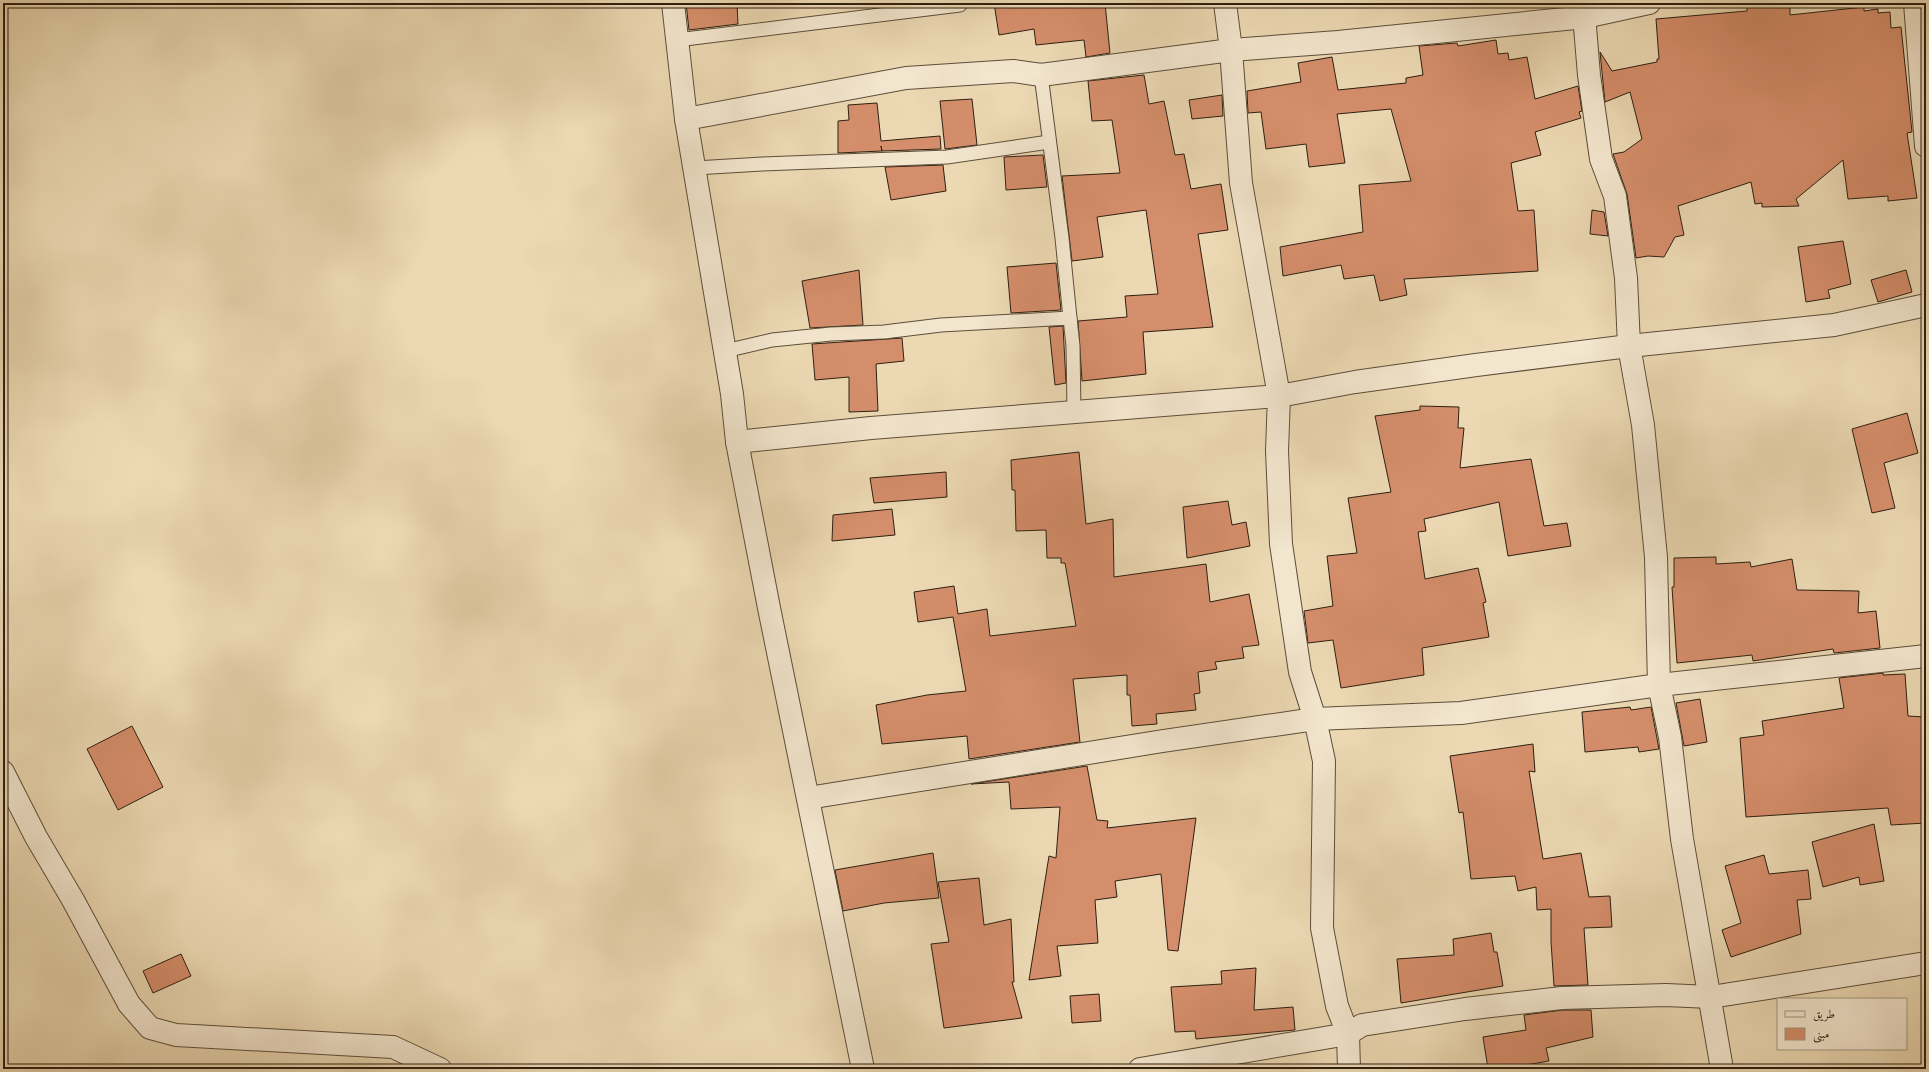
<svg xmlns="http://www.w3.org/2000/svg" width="1929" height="1072" viewBox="0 0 1929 1072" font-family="Alegreya,Amiri,serif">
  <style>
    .building { fill: #d58e6b; stroke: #2d1f11 }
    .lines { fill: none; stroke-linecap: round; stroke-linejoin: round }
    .service-casing { stroke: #5d4e3a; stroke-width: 15 }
    .minor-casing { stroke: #5d4e3a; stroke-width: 24 }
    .tertiary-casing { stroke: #5d4e3a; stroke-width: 24 }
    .service { stroke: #f3e6ce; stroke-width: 13 }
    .minor { stroke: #f3e6ce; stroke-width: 22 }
    .tertiary { stroke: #f3e6ce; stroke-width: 22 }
  </style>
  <rect width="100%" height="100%" fill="#ecd9b3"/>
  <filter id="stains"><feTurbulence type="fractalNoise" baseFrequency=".005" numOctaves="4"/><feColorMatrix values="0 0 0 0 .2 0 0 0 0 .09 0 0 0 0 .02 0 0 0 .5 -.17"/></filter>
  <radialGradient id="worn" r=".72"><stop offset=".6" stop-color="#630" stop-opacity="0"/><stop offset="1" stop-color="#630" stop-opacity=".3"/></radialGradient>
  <g class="building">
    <polygon points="686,3 737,3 738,24 689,30"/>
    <polygon points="994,3 1105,3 1110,53 1086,57 1084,40 1036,45 1034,29 999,35"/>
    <polygon points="1747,5 1790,7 1790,15 1864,7 1864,11 1878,9 1878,13 1890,12 1891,28 1901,27 1912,132 1907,133 1917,198 1888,201 1888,196 1848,199 1843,160 1796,199 1799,206 1762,207 1762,203 1755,204 1751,182 1678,206 1684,235 1675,237 1664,257 1648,256 1636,258 1627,194 1613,154 1624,152 1642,139 1630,92 1605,102 1600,52 1612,71 1657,62 1657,59 1659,59 1656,19 1747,11"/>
    <polygon points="1496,40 1498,54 1508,53 1509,60 1527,57 1535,99 1578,86 1582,111 1579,112 1581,118 1535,132 1541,155 1511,163 1518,211 1534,210 1538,271 1404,279 1407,295 1380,301 1374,275 1344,279 1341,265 1283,276 1280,247 1363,232 1359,185 1411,181 1391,109 1337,114 1345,163 1309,167 1306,144 1266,149 1261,112 1248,113 1247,91 1301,82 1298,63 1332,57 1338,90 1406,83 1406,78 1423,75 1419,46 1457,43 1458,46"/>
    <polygon points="1144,75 1149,104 1164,101 1175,155 1184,154 1191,189 1221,184 1228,230 1198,234 1213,327 1143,332 1146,374 1082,381 1078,321 1127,317 1125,296 1158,294 1146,210 1097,217 1103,257 1072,261 1062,176 1120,173 1112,120 1092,121 1088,81"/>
    <polygon points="1222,95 1223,116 1192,119 1189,100"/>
    <polygon points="972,99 977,145 945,149 940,101"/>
    <polygon points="877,103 881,141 940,136 941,149 882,151 881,146 882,151 838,153 838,121 849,120 848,105"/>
    <polygon points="1043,155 1047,187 1006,190 1004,157"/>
    <polygon points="943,165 946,191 891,200 885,167"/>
    <polygon points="1592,210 1604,212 1608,236 1590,234"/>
    <polygon points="1843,241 1851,284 1828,290 1830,298 1806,302 1798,247"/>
    <polygon points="1056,263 1061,310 1011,313 1007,267"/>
    <polygon points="859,270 863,325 810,328 802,281"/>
    <polygon points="1906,270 1912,292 1878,302 1871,280"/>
    <polygon points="1063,326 1066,383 1055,385 1049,327"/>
    <polygon points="902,338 904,361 876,364 878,411 849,412 849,377 815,380 812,344"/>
    <polygon points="1420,406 1459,407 1458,428 1464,428 1460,468 1531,459 1544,526 1567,523 1571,546 1508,556 1499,502 1424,519 1426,531 1418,532 1425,579 1478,568 1486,602 1483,603 1489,637 1422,648 1424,675 1341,688 1333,640 1308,643 1304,611 1333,606 1327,556 1357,553 1348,498 1391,492 1375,416 1420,410"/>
    <polygon points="1907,413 1918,453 1884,463 1895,508 1872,513 1852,429"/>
    <polygon points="1079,452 1086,524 1113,519 1114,577 1206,564 1210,602 1249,594 1259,645 1242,647 1244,658 1215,662 1217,669 1198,672 1200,693 1194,694 1196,710 1156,714 1157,724 1132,726 1130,695 1127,695 1127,675 1073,679 1080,742 969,759 967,736 882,744 876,705 927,695 966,691 953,617 918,622 914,592 954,586 958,614 987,609 990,636 1076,626 1065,563 1061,563 1061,558 1047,558 1046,530 1016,531 1015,490 1012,490 1011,460"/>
    <polygon points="946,472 947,497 874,503 870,478"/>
    <polygon points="1228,501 1232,525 1246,522 1250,546 1187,558 1183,507"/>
    <polygon points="892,509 895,535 832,541 833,515"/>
    <polygon points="1716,557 1716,564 1750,562 1751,567 1792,559 1797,590 1859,591 1858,613 1876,611 1880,648 1834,653 1833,649 1753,661 1752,655 1677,663 1672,587 1674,587 1674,558"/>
    <polygon points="1883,673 1883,675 1905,674 1908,716 1925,717 1924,751 1926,751 1926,823 1891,825 1888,808 1746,817 1740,738 1764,735 1762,721 1844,708 1839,678"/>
    <polygon points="1700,699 1707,742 1684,746 1676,703"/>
    <polygon points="1630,707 1631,710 1651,707 1659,749 1639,752 1638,747 1585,752 1582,712"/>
    <polygon points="132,726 163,787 118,810 87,749"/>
    <polygon points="1533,744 1535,772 1529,771 1543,859 1581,853 1589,897 1610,896 1612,927 1584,928 1588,985 1554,986 1551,942 1551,909 1537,910 1536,887 1518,891 1515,876 1471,879 1463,812 1459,813 1450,756"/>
    <polygon points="1087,766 1097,820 1108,821 1107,828 1196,818 1178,951 1168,950 1161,874 1115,881 1117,897 1095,900 1098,943 1057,946 1061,976 1029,980 1049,856 1056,858 1060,807 1011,809 1009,782 971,784"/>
    <polygon points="1874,824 1884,881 1860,885 1859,877 1823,887 1812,842"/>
    <polygon points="933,853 939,898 884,903 843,911 835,870"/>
    <polygon points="1764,855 1769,874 1808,870 1811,899 1797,900 1801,934 1731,957 1722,930 1741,923 1725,866"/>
    <polygon points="979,878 984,925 1011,919 1014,982 1012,982 1022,1018 944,1028 931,944 949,942 938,882"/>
    <polygon points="1491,933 1494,952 1497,952 1503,986 1401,1003 1397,959 1454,955 1453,939"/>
    <polygon points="181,954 191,976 153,993 143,971"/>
    <polygon points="1256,968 1254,1010 1293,1007 1295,1030 1196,1039 1195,1031 1175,1032 1171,987 1222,984 1221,971"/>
    <polygon points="1099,994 1101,1021 1072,1023 1070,996"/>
    <polygon points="1563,1010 1591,1010 1593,1037 1546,1048 1549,1061 1503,1069 1488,1069 1483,1037 1526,1030 1524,1015"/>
  </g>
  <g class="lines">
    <defs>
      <g id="service">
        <polyline points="677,40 960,5"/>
        <polyline points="1041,75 1062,238 1070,318"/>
        <polyline points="695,168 762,164 947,157 1049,142"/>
        <polyline points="725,351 772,340 831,334 884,332 941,325 1070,318 1073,346 1074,412"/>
      </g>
      <g id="minor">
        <polyline points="1225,3 1231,50 1241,183 1279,396 1277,451 1281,544 1300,672 1315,719 1324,761 1322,928 1337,1006 1348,1034 1349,1069"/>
        <polyline points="1583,3 1589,75 1601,159 1615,196 1626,278 1629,346 1643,425 1656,557 1659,685 1670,737 1682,839 1722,1069"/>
        <polyline points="1915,3 1926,146"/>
        <polyline points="686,119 906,78 1013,71 1041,75 1231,50 1338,42 1585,17 1649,3"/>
        <polyline points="737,442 871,428 1279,396 1355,382 1476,365 1629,346 1834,325 1926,305"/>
        <polyline points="3,772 36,837 73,900 129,1004 150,1028 176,1035 393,1047 440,1069"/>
        <polyline points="808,798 1163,741 1315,719 1461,713 1659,685 1926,656"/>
        <polyline points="1140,1069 1348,1034 1362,1025 1465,1009 1562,998 1666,995 1711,997 1926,963"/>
      </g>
      <polyline id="tertiary" points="673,3 686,119 732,394 737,442 769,608 863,1069"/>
    </defs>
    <use href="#service" class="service-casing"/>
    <use href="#minor" class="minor-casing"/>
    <use href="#tertiary" class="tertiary-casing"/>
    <use href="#service" class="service"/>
    <use href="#minor" class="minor"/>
    <use href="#tertiary" class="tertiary"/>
  </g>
  <rect width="1929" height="1072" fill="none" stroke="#ecd9b3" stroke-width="16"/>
  <rect x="4" y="4" width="1921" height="1064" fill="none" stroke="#2d1f11" stroke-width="2"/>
  <rect x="8" y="8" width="1913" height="1056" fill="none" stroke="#2d1f11"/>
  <rect x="1777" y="998" width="130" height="52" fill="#f3e6ce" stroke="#a49682"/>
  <rect x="1785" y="1011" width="20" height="6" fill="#f3e6ce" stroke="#a49682"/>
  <text x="1813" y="1018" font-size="12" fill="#2d1f11">طريق</text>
  <rect x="1785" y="1028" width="20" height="12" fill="#d58e6b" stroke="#a49682"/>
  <text x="1813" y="1038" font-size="12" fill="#2d1f11">مبنى</text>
  <rect width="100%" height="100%" filter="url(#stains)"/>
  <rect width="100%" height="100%" fill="url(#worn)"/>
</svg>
